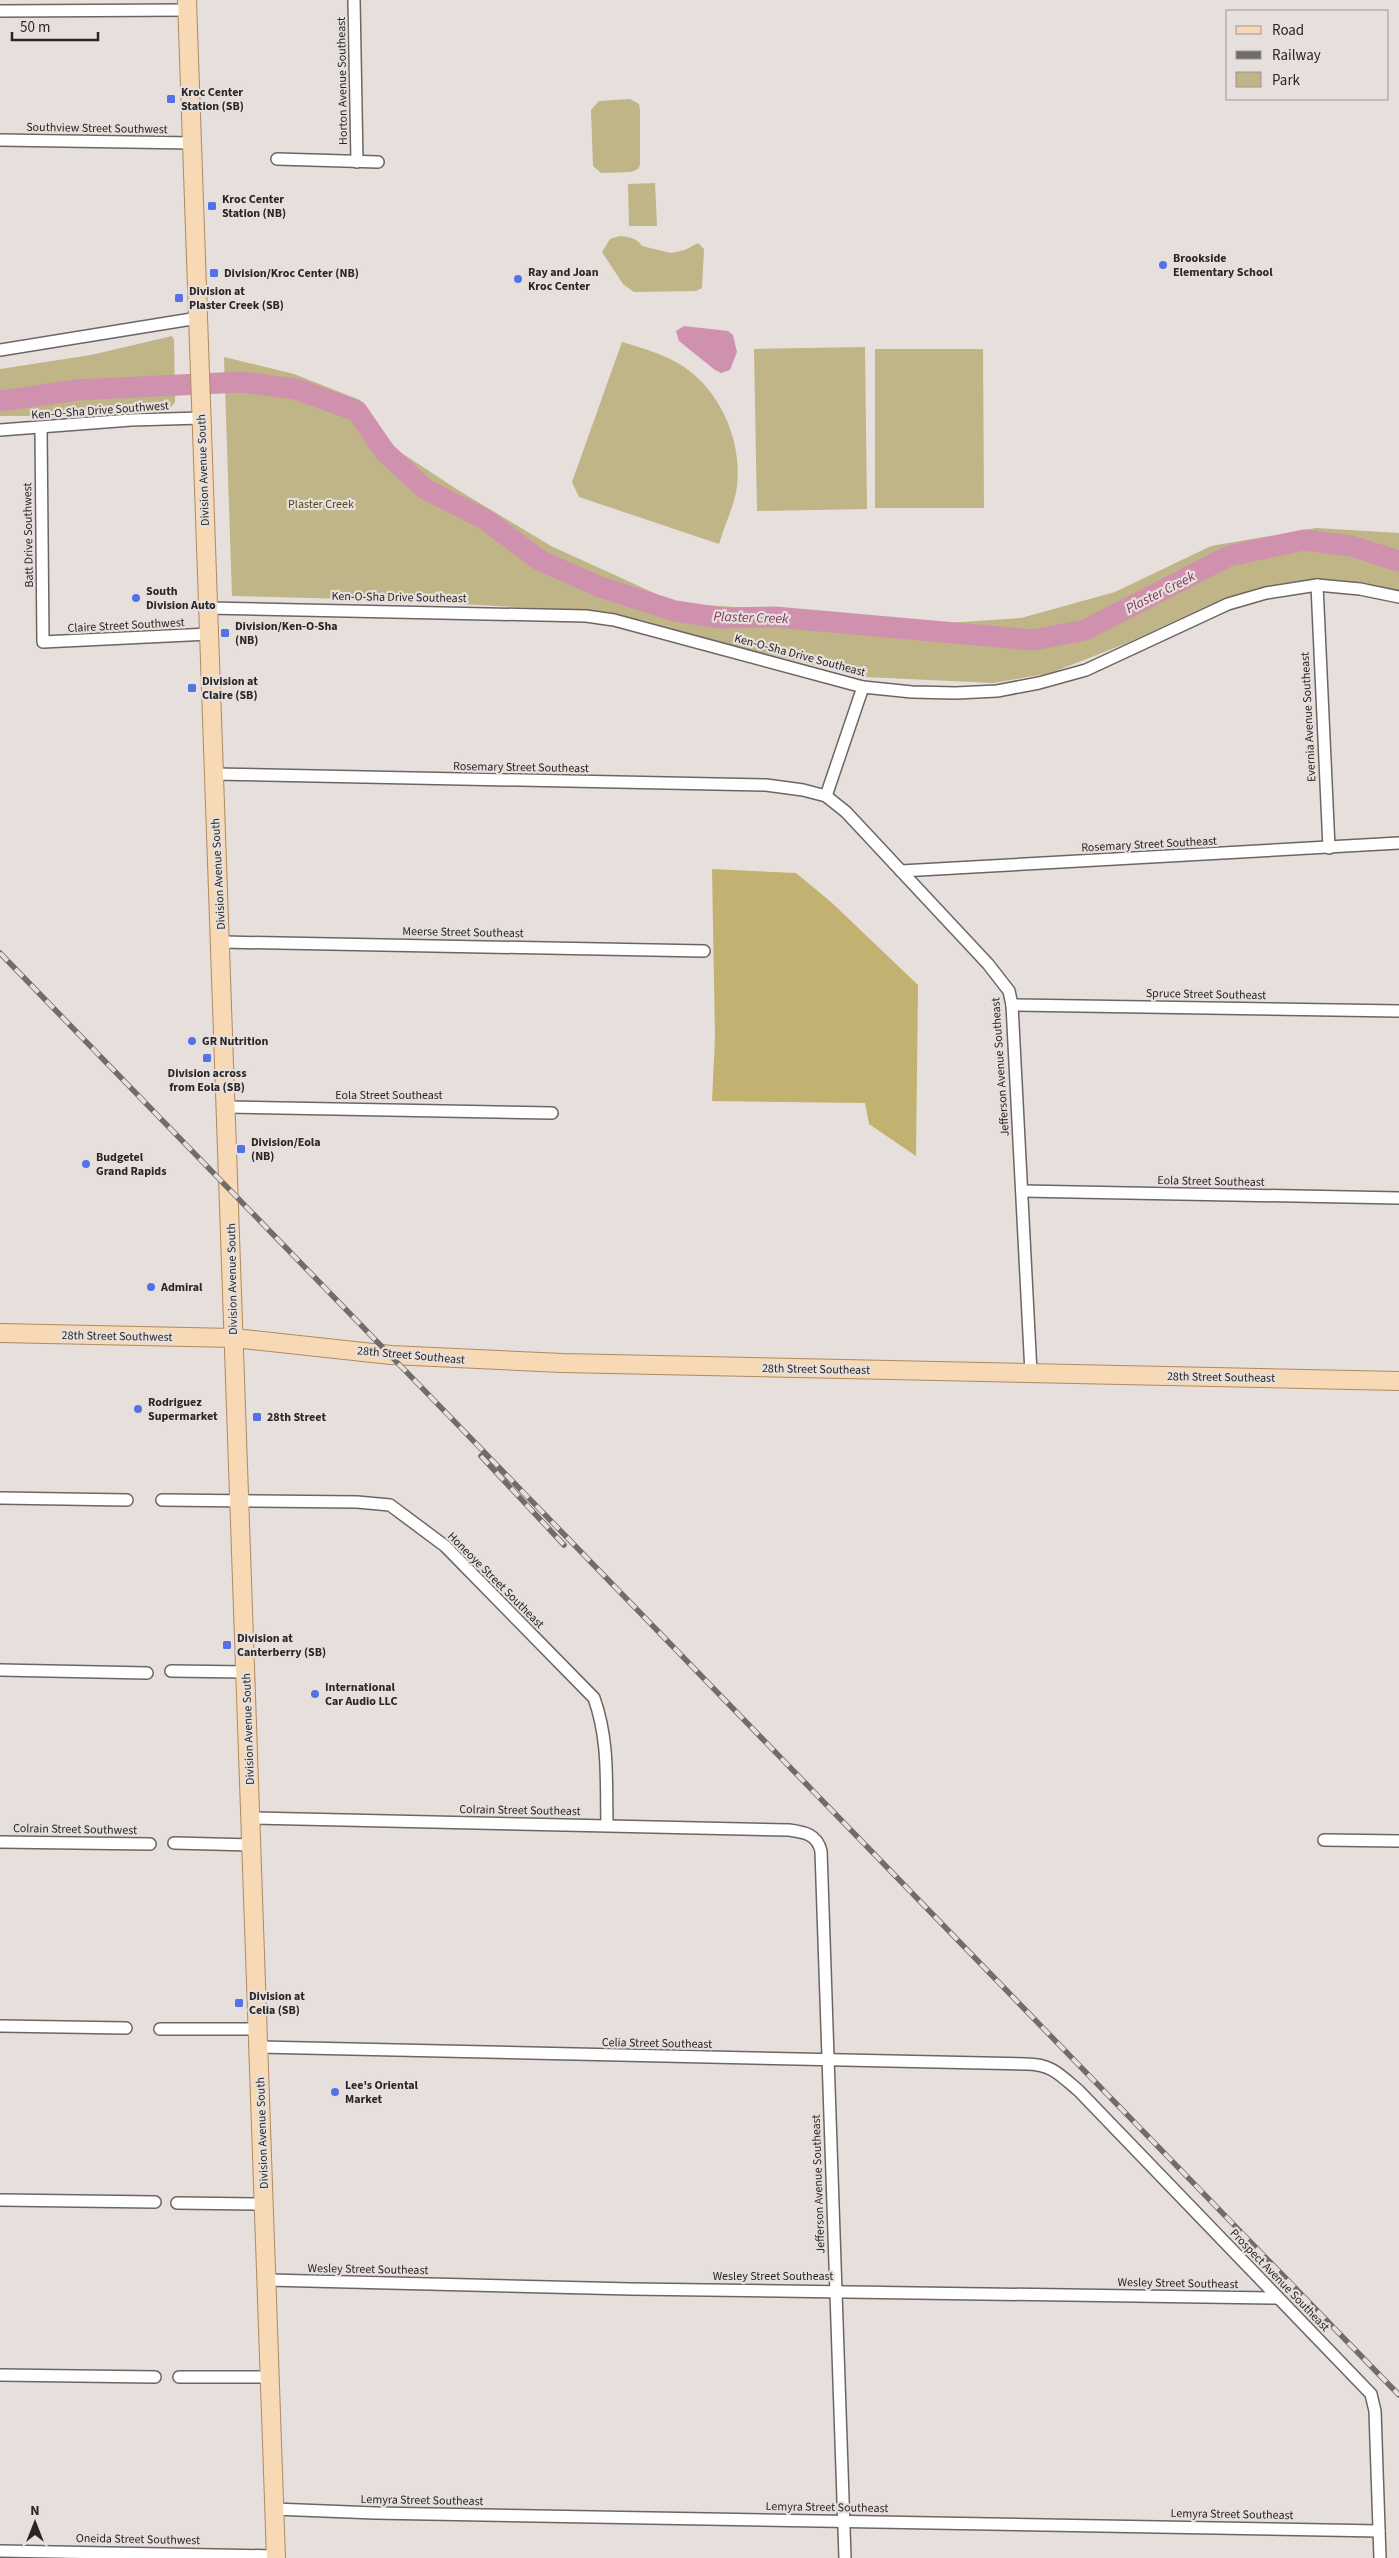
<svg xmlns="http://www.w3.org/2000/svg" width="1399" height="2558" viewBox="0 0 1399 2558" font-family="'Source Sans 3',sans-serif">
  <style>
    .green { fill: #bfb586 }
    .forest { fill: #c1b272 }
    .water { fill: #d091ae }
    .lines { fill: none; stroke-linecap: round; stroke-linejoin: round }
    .river { stroke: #d091ae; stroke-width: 21 }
    .street-casing { stroke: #6c6663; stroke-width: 14 }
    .primary-casing { stroke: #ad8a63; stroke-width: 20 }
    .street { stroke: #fff; stroke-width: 11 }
    .primary { stroke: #f8d9b5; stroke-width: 18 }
    .rail-casing { stroke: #706c6a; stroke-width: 5.5 }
    .rail { stroke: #e6dfdc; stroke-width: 4; stroke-dasharray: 11; stroke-linecap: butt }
    .poi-dot { fill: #5472e7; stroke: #e6dfdc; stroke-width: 2 }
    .labels { text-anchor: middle; stroke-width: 4.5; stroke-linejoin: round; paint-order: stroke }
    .street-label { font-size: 12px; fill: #292625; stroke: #e6dfdc }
    .poi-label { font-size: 12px; font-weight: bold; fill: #292625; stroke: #e6dfdc; text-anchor: start }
    .park-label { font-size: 12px; fill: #554a18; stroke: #e6dfdc }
    .water-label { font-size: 14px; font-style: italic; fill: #843760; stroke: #e6dfdc }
  </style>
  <rect width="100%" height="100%" fill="#e6dfdc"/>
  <g class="green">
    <polygon points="630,99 639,104 640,110 640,165 638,169 631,172 601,173 593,166 591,110 599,101"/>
    <polygon points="655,183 657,226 629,226 628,184"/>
    <path d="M 620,236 C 629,237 637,238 642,246 L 671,253 L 685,250 L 698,243 L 704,249 L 702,288 L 696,291 L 634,292 L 623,284 L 602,252 L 610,239 Z"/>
    <polygon points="172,336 174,340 175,402 171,407 113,407 54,416 0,416 0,369 91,355"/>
    <path d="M 622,342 C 640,347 659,353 676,362 C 720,386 745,444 736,493 C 732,510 724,527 719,544 L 579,497 L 572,482 Z"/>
    <polygon points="865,347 867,509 757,511 754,349"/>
    <polygon points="875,349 983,349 984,508 875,508"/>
    <polygon points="224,357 294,374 360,400 397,450 458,490 551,546 676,603 821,613 932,624 1021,618 1115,592 1211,546 1316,528 1399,533 1399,592 1310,582 1250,592 1205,607 1127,643 1051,673 993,683 866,677 739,647 641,620 588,611 389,600 232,596"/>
  </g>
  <polygon class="forest" points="712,869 796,873 831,902 918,985 916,1156 869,1124 865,1103 712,1101 715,1038"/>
  <polygon class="water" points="684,326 728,331 733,335 737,352 730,370 721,373 715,370 679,341 676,331"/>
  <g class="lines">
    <polyline class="river" points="0,401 77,390 241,382 296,389 357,411 385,452 425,489 486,520 541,561 600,587 675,611 721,618 775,617 1033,640 1085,630 1229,556 1304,540 1351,546 1399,561"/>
    <defs>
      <g id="street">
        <polyline points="354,0 357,162"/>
        <polyline points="0,11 188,10"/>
        <polyline points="0,140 193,143"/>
        <polyline points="277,159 378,162"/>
        <polyline points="0,350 198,318"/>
        <polyline points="41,428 43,642 209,634"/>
        <polyline points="0,430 131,420 201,418"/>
        <polyline points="1317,585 1329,848"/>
        <polyline points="208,608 586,616 614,620 863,687 912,692 956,693 997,691 1039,683 1086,670 1228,604 1266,593 1317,585 1360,589 1399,597"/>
        <polyline points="214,774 766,785 803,790 826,796 846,812 988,964 1009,991 1012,1005 1031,1373"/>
        <polyline points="826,796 863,687"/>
        <polyline points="901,871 1399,843"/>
        <polyline points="222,942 704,951"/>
        <polyline points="1012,1005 1399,1011"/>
        <polyline points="227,1107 552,1113"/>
        <polyline points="1022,1191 1399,1198"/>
        <polyline points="0,1498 127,1500"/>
        <path d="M 162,1500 L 357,1502 L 390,1505 L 445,1546 L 594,1698 C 609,1740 606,1780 607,1825"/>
        <polyline points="0,1670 147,1673"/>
        <polyline points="171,1671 246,1672"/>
        <path d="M 251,1818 L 789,1830 C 804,1832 817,1834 821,1851 L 845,2558"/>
        <polyline points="1324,1840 1399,1841"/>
        <polyline points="0,1842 150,1844"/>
        <polyline points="174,1843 252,1845"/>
        <polyline points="0,2026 126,2028"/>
        <polyline points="160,2029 259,2029"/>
        <path d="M 259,2047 L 1026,2064 C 1052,2064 1060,2075 1079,2091 L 1371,2394 L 1375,2411 L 1380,2558"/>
        <polyline points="0,2200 155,2202"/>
        <polyline points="177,2203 265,2204"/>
        <polyline points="268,2280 631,2289 1278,2298"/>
        <polyline points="0,2375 155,2377"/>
        <polyline points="179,2377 269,2377"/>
        <polyline points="274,2509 375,2513 1379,2531"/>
        <polyline points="0,2551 276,2556"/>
      </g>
      <g id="primary">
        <polyline points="187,0 276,2558"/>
        <polyline points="0,1333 234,1338 391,1355 562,1363 1399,1381"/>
      </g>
    </defs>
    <use href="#street" class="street-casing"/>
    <use href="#primary" class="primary-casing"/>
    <use href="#street" class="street"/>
    <use href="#primary" class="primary"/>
    <defs>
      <g id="rail">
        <polyline points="0,953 1399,2395"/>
        <polyline points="481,1456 564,1545"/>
      </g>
    </defs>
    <use href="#rail" class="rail-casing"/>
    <use href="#rail" class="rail"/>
  </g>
  <g class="poi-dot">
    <rect x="166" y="94" width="10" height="10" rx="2.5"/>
    <rect x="207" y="201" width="10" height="10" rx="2.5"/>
    <circle cx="1163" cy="265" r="5"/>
    <rect x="209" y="268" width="10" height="10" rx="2.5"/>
    <circle cx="518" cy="279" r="5"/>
    <rect x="174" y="293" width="10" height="10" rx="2.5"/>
    <circle cx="136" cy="598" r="5"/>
    <rect x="220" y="628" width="10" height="10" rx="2.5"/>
    <rect x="187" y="683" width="10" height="10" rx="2.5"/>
    <circle cx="192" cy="1041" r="5"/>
    <rect x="202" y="1053" width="10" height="10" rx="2.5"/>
    <rect x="236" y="1144" width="10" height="10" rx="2.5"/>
    <circle cx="86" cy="1164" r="5"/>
    <circle cx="151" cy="1287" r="5"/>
    <circle cx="138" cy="1409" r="5"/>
    <rect x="252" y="1412" width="10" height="10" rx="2.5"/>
    <rect x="222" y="1640" width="10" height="10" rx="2.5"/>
    <circle cx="315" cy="1694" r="5"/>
    <rect x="234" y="1998" width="10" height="10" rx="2.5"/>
    <circle cx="335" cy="2092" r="5"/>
  </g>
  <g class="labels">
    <g class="street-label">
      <text transform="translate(342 81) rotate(-91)" y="4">Horton Avenue Southeast</text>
      <text transform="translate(97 128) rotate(1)" y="4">Southview Street Southwest</text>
      <text transform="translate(100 410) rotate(-4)" y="4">Ken-O-Sha Drive Southwest</text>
      <text transform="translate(203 470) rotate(-92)" y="4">Division Avenue South</text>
      <text transform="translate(28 535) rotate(-91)" y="4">Batt Drive Southwest</text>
      <text transform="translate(399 597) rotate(1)" y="4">Ken-O-Sha Drive Southeast</text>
      <text transform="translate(126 625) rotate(-3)" y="4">Claire Street Southwest</text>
      <text transform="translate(800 655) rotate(15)" y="4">Ken-O-Sha Drive Southeast</text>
      <text transform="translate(1308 717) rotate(-93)" y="4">Evernia Avenue Southeast</text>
      <text transform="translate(521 767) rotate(1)" y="4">Rosemary Street Southeast</text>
      <text transform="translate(1149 844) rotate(-3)" y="4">Rosemary Street Southeast</text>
      <text transform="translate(218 874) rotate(-93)" y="4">Division Avenue South</text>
      <text transform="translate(463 932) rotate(1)" y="4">Meerse Street Southeast</text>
      <text transform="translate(1206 994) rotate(1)" y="4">Spruce Street Southeast</text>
      <text transform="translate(1000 1067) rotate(-94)" y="4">Jefferson Avenue Southeast</text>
      <text x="389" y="1099">Eola Street Southeast</text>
      <text transform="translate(1211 1181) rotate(1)" y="4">Eola Street Southeast</text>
      <text transform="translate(232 1279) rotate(-91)" y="4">Division Avenue South</text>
      <text transform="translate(117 1336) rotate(1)" y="4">28th Street Southwest</text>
      <text transform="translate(411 1355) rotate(5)" y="4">28th Street Southeast</text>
      <text transform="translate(816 1369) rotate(1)" y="4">28th Street Southeast</text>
      <text transform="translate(1221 1377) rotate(1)" y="4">28th Street Southeast</text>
      <text transform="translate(496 1580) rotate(45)" y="4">Honeoye Street Southeast</text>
      <text transform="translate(248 1729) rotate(-92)" y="4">Division Avenue South</text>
      <text transform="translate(520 1810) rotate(1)" y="4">Colrain Street Southeast</text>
      <text transform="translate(75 1829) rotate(1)" y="4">Colrain Street Southwest</text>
      <text transform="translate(657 2043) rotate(1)" y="4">Celia Street Southeast</text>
      <text transform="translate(262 2133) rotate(-92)" y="4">Division Avenue South</text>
      <text transform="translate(818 2184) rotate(-92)" y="4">Jefferson Avenue Southeast</text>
      <text transform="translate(368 2269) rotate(1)" y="4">Wesley Street Southeast</text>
      <text x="773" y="2280">Wesley Street Southeast</text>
      <text transform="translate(1280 2280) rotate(46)" y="4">Prospect Avenue Southeast</text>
      <text transform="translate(1178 2283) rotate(1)" y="4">Wesley Street Southeast</text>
      <text transform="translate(422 2500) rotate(1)" y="4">Lemyra Street Southeast</text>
      <text transform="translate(827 2507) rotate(1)" y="4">Lemyra Street Southeast</text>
      <text transform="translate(1232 2514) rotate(1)" y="4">Lemyra Street Southeast</text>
      <text transform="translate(138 2539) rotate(1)" y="4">Oneida Street Southwest</text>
    </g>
    <g class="poi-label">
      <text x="181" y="96">Kroc Center<tspan x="181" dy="14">Station (SB)</tspan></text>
      <text x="222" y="203">Kroc Center<tspan x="222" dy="14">Station (NB)</tspan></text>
      <text x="1173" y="262">Brookside<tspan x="1173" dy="14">Elementary School</tspan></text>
      <text x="528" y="276">Ray and Joan<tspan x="528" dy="14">Kroc Center</tspan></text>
      <text x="224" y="277">Division/Kroc Center (NB)</text>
      <text x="189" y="295">Division at<tspan x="189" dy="14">Plaster Creek (SB)</tspan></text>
      <text x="146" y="595">South<tspan x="146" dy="14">Division Auto</tspan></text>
      <text x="235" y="630">Division/Ken-O-Sha<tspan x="235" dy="14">(NB)</tspan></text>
      <text x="202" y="685">Division at<tspan x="202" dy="14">Claire (SB)</tspan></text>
      <text x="202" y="1045">GR Nutrition</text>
      <text x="207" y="1077" text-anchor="middle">Division across<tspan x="207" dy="14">from Eola (SB)</tspan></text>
      <text x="251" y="1146">Division/Eola<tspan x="251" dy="14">(NB)</tspan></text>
      <text x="96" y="1161">Budgetel<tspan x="96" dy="14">Grand Rapids</tspan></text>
      <text x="161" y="1291">Admiral</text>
      <text x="148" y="1406">Rodriguez<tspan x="148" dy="14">Supermarket</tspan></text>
      <text x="267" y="1421">28th Street</text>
      <text x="237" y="1642">Division at<tspan x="237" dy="14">Canterberry (SB)</tspan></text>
      <text x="325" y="1691">International<tspan x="325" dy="14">Car Audio LLC</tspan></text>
      <text x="249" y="2000">Division at<tspan x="249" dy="14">Celia (SB)</tspan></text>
      <text x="345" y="2089">Lee's Oriental<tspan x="345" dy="14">Market</tspan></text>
    </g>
    <g class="park-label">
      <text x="321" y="508">Plaster Creek</text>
    </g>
    <g class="water-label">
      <text transform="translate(1160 592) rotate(-27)" y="5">Plaster Creek</text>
      <text transform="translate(751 617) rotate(2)" y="5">Plaster Creek</text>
    </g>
  </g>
  <rect x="1226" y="10" width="162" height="90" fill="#e6dfdc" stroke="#9a9593"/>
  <rect x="1236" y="26" width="25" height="8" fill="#f8d9b5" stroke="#9a9593"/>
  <text x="1272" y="35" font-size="15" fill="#292625">Road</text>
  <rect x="1236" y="51" width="25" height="8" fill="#706c6a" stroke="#9a9593"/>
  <text x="1272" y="60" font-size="15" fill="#292625">Railway</text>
  <rect x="1236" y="72" width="25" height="15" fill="#bfb586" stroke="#9a9593"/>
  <text x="1272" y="85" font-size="15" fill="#292625">Park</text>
  <g transform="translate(35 2523)" stroke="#e6dfdc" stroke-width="4" paint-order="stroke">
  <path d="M0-4L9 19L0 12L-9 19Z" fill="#292625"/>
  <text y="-8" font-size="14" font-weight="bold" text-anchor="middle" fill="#292625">N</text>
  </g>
  <path d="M12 32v8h86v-8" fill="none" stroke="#292625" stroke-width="2.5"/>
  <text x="20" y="32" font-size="15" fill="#292625" stroke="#e6dfdc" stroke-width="4" paint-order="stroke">50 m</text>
</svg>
